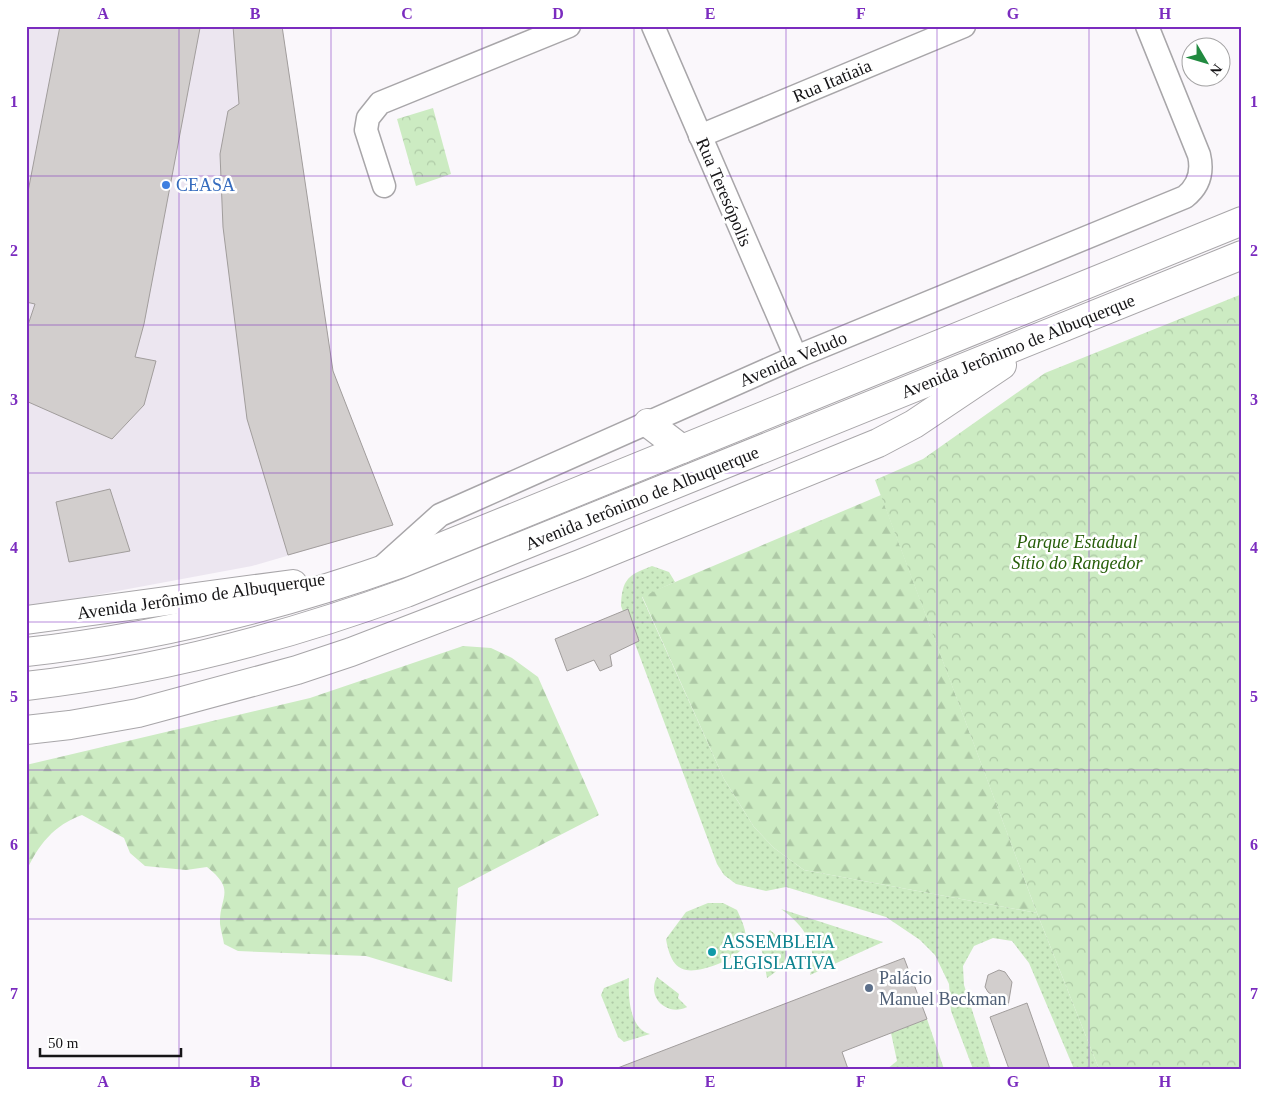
<svg xmlns="http://www.w3.org/2000/svg" width="1268" height="1095" viewBox="0 0 1268 1095" font-family="Georgia,serif">
  <style>
    .built { fill: #ece6f0 }
    .forest { fill: url(#forest-firs) }
    .park { fill: url(#park-crowns) }
    .garden { fill: url(#garden-dots) }
    .building { fill: #d2cecd; stroke: #a19d9c }
    .lines { fill: none; stroke-linecap: round; stroke-linejoin: round }
    .minor-casing { stroke: #a8a6a9; stroke-width: 25 }
    .major-casing { stroke: #a8a6a9; stroke-width: 30 }
    .minor { stroke: #fff; stroke-width: 22 }
    .major { stroke: #fff; stroke-width: 28 }
    .grid { fill: none; stroke: #7b2cbf; stroke-width: 1; stroke-opacity: 0.55 }
    .shop-dot { fill: #3f7fe0; stroke: #fff; stroke-width: 2 }
    .culture-dot { fill: #0f9aa8; stroke: #fff; stroke-width: 2 }
    .service-dot { fill: #5c6f8a; stroke: #fff; stroke-width: 2 }
    .labels { text-anchor: middle; stroke-width: 5; stroke-linejoin: round; paint-order: stroke }
    .street-label { font-size: 18px; fill: #161517; stroke: #fff }
    .shop-label { font-size: 18px; fill: #366cbe; stroke: #fff; text-anchor: start }
    .park-label { font-size: 18px; font-style: italic; fill: #275e09; stroke: #fff }
    .culture-label { font-size: 18px; fill: #0d838f; stroke: #fff; text-anchor: start }
    .service-label { font-size: 18px; fill: #4e5e75; stroke: #fff; text-anchor: start }
    .neatline { fill: none; stroke: #7b2cbf; stroke-width: 2 }
    .grid-label { font-size: 16px; text-anchor: middle; font-weight: bold; fill: #7b2cbf }
  </style>
  <defs>
    <pattern id="forest-firs" width="22" height="20" patternUnits="userSpaceOnUse" patternTransform="scale(1.25)"><rect width="22" height="20" fill="#ccebc2"/><path d="M5 1l3.5 6h-7zM16 11l3.5 6h-7z" fill="#aec9a6"/></pattern>
    <pattern id="park-crowns" width="20" height="18" patternUnits="userSpaceOnUse" patternTransform="scale(1.25)"><rect width="20" height="18" fill="#ccebc2"/><path d="M2 6a3 3 0 1 1 6 0M12 15a3 3 0 1 1 6 0" fill="none" stroke="#aec9a6"/></pattern>
    <pattern id="garden-dots" width="8" height="8" patternUnits="userSpaceOnUse" patternTransform="scale(1.25)"><rect width="8" height="8" fill="#ccebc2"/><path d="M2 2h.1M6 6h.1" fill="none" stroke="#aec9a6" stroke-width="1.8" stroke-linecap="round"/></pattern>
  </defs>
  <rect width="100%" height="100%" fill="#faf7fb"/>
  <polygon class="built" points="26,26 282,26 333,371 393,525 252,566 26,608"/>
  <g class="forest">
    <polygon points="881,495 1037,913 804,870 774,848 754,827 724,779 642,596"/>
    <path d="M 463,646 L 491,648 L 512,658 L 538,677 L 599,815 L 458,888 L 452,982 L 366,956 L 238,951 L 224,944 C 223,938 221,931 220,924 C 219,896 237,891 207,867 L 186,870 L 145,866 L 130,853 L 124,838 L 82,815 C 54,825 38,845 26,872 L 26,765 L 310,698 Z"/>
  </g>
  <g class="park">
    <polygon points="433,108 451,174 416,186 397,119"/>
    <polygon points="1242,294 1242,1069 1099,1069 1037,913 875,480 923,459 1045,373"/>
  </g>
  <g class="garden">
    <path d="M 652,566 L 669,572 L 675,582 L 642,597 L 724,779 L 754,827 L 774,848 L 804,870 L 1037,913 L 1099,1069 L 1074,1069 L 1029,963 L 1012,941 L 993,938 L 974,946 L 963,966 L 964,985 L 991,1069 L 973,1069 L 951,1011 L 949,984 L 935,955 L 920,940 L 886,917 L 786,887 L 766,891 L 736,884 L 724,875 L 717,864 L 621,606 C 622,579 628,575 652,566 Z"/>
    <path d="M 708,903 L 723,903 L 737,910 C 741,919 748,932 745,943 C 740,955 729,959 718,964 C 688,975 672,975 666,939 L 686,912 Z"/>
    <path d="M 781,909 L 883,942 L 810,975 C 819,947 804,925 781,909 Z"/>
    <path d="M 770,930 C 793,948 791,963 767,978 L 762,951 L 758,947 Z"/>
    <path d="M 657,977 L 679,994 L 678,998 L 687,1007 C 667,1017 646,997 657,977 Z"/>
    <path d="M 629,978 C 628,995 629,1029 650,1034 L 624,1042 L 618,1037 L 601,995 L 604,988 Z"/>
    <polygon points="927,1019 944,1069 887,1069 897,1061 891,1033"/>
  </g>
  <g class="building">
    <polygon points="60,26 190,26 200,28 144,324 135,357 156,361 144,405 112,439 26,401 26,331 35,304 26,302 26,202"/>
    <polygon points="233,26 282,26 333,371 393,525 288,555 247,419 223,227 220,154 228,111 239,104"/>
    <polygon points="110,489 130,551 69,562 56,502"/>
    <polygon points="628,609 639,641 610,655 612,666 600,671 594,660 567,671 555,639"/>
    <polygon points="904,958 927,1019 842,1052 848,1069 615,1069"/>
    <polygon points="999,970 1005,972 1012,982 1008,1006 988,992 985,987 988,975"/>
    <polygon points="1027,1003 1040,1040 1050,1069 1009,1069 990,1017"/>
  </g>
  <g class="lines">
    <defs>
      <g id="minor">
        <polyline points="653,26 796,357"/>
        <polyline points="700,136 964,26"/>
        <polyline points="384,186 366,130 368,118 380,103 569,26"/>
        <path d="M 381,568 L 440,515 L 796,357 L 1185,197 C 1199,186 1203,172 1199,155 L 1147,26"/>
      </g>
      <g id="major">
        <polyline points="648,423 682,449"/>
        <polyline points="26,620 293,584"/>
        <path d="M 26,652 C 154,638 281,606 402,563 L 1242,221"/>
        <path d="M 26,686 C 157,671 283,638 406,593 L 1242,255"/>
        <polyline points="26,730 70,725 138,713 297,670 351,652 580,564 878,443 914,424 1002,365"/>
      </g>
    </defs>
    <use href="#minor" class="minor-casing"/>
    <use href="#major" class="major-casing"/>
    <use href="#minor" class="minor"/>
    <use href="#major" class="major"/>
  </g>
  <path class="grid" d="M 179,26 L 179,1069M 331,26 L 331,1069M 482,26 L 482,1069M 634,26 L 634,1069M 786,26 L 786,1069M 937,26 L 937,1069M 1089,26 L 1089,1069M 26,176 L 1242,176M 26,325 L 1242,325M 26,473 L 1242,473M 26,622 L 1242,622M 26,770 L 1242,770M 26,919 L 1242,919"/>
  <circle class="shop-dot" cx="166" cy="185" r="5"/>
  <circle class="culture-dot" cx="712" cy="952" r="5"/>
  <circle class="service-dot" cx="869" cy="988" r="5"/>
  <g class="labels">
    <g class="street-label">
      <text transform="translate(832 81) rotate(-23)" y="6">Rua Itatiaia</text>
      <text transform="translate(724 192) rotate(67)" y="6">Rua Teresópolis</text>
      <text transform="translate(1018 346) rotate(-22)" y="6">Avenida Jerônimo de Albuquerque</text>
      <text transform="translate(793 359) rotate(-23)" y="6">Avenida Veludo</text>
      <text transform="translate(642 498) rotate(-22)" y="6">Avenida Jerônimo de Albuquerque</text>
      <text transform="translate(201 596) rotate(-8)" y="6">Avenida Jerônimo de Albuquerque</text>
    </g>
    <g class="shop-label">
      <text x="176" y="191">CEASA</text>
    </g>
    <g class="park-label">
      <text x="1077" y="548">Parque Estadual<tspan x="1077" dy="21">Sítio do Rangedor</tspan></text>
    </g>
    <g class="culture-label">
      <text x="722" y="948">ASSEMBLEIA<tspan x="722" dy="21">LEGISLATIVA</tspan></text>
    </g>
    <g class="service-label">
      <text x="879" y="984">Palácio<tspan x="879" dy="21">Manuel Beckman</tspan></text>
    </g>
  </g>
  <rect width="1268" height="1095" fill="none" stroke="#ffffff" stroke-width="55"/>
  <g transform="translate(1206 62) rotate(128)"><circle r="24" fill="#ffffff" stroke="#a2a1a2"/>
  <path d="M0-4L9 19L0 12L-9 19Z" fill="#218a40"/>
  <text y="-8" font-size="14" font-weight="bold" text-anchor="middle" fill="#161517">N</text>
  </g>
  <path d="M40 1048v8h141v-8" fill="none" stroke="#161517" stroke-width="2.5"/>
  <text x="48" y="1048" font-size="15" fill="#161517" stroke="#ffffff" stroke-width="4" paint-order="stroke">50 m</text>
  <rect x="28" y="28" width="1212" height="1040" class="neatline"/>
  <g class="grid-label">
    <text x="103" y="19">A</text>
    <text x="255" y="19">B</text>
    <text x="407" y="19">C</text>
    <text x="558" y="19">D</text>
    <text x="710" y="19">E</text>
    <text x="861" y="19">F</text>
    <text x="1013" y="19">G</text>
    <text x="1165" y="19">H</text>
    <text x="14" y="107">1</text>
    <text x="1254" y="107">1</text>
    <text x="14" y="256">2</text>
    <text x="1254" y="256">2</text>
    <text x="14" y="405">3</text>
    <text x="1254" y="405">3</text>
    <text x="14" y="553">4</text>
    <text x="1254" y="553">4</text>
    <text x="14" y="702">5</text>
    <text x="1254" y="702">5</text>
    <text x="14" y="850">6</text>
    <text x="1254" y="850">6</text>
    <text x="14" y="999">7</text>
    <text x="1254" y="999">7</text>
    <text x="103" y="1087">A</text>
    <text x="255" y="1087">B</text>
    <text x="407" y="1087">C</text>
    <text x="558" y="1087">D</text>
    <text x="710" y="1087">E</text>
    <text x="861" y="1087">F</text>
    <text x="1013" y="1087">G</text>
    <text x="1165" y="1087">H</text>
  </g>
</svg>
